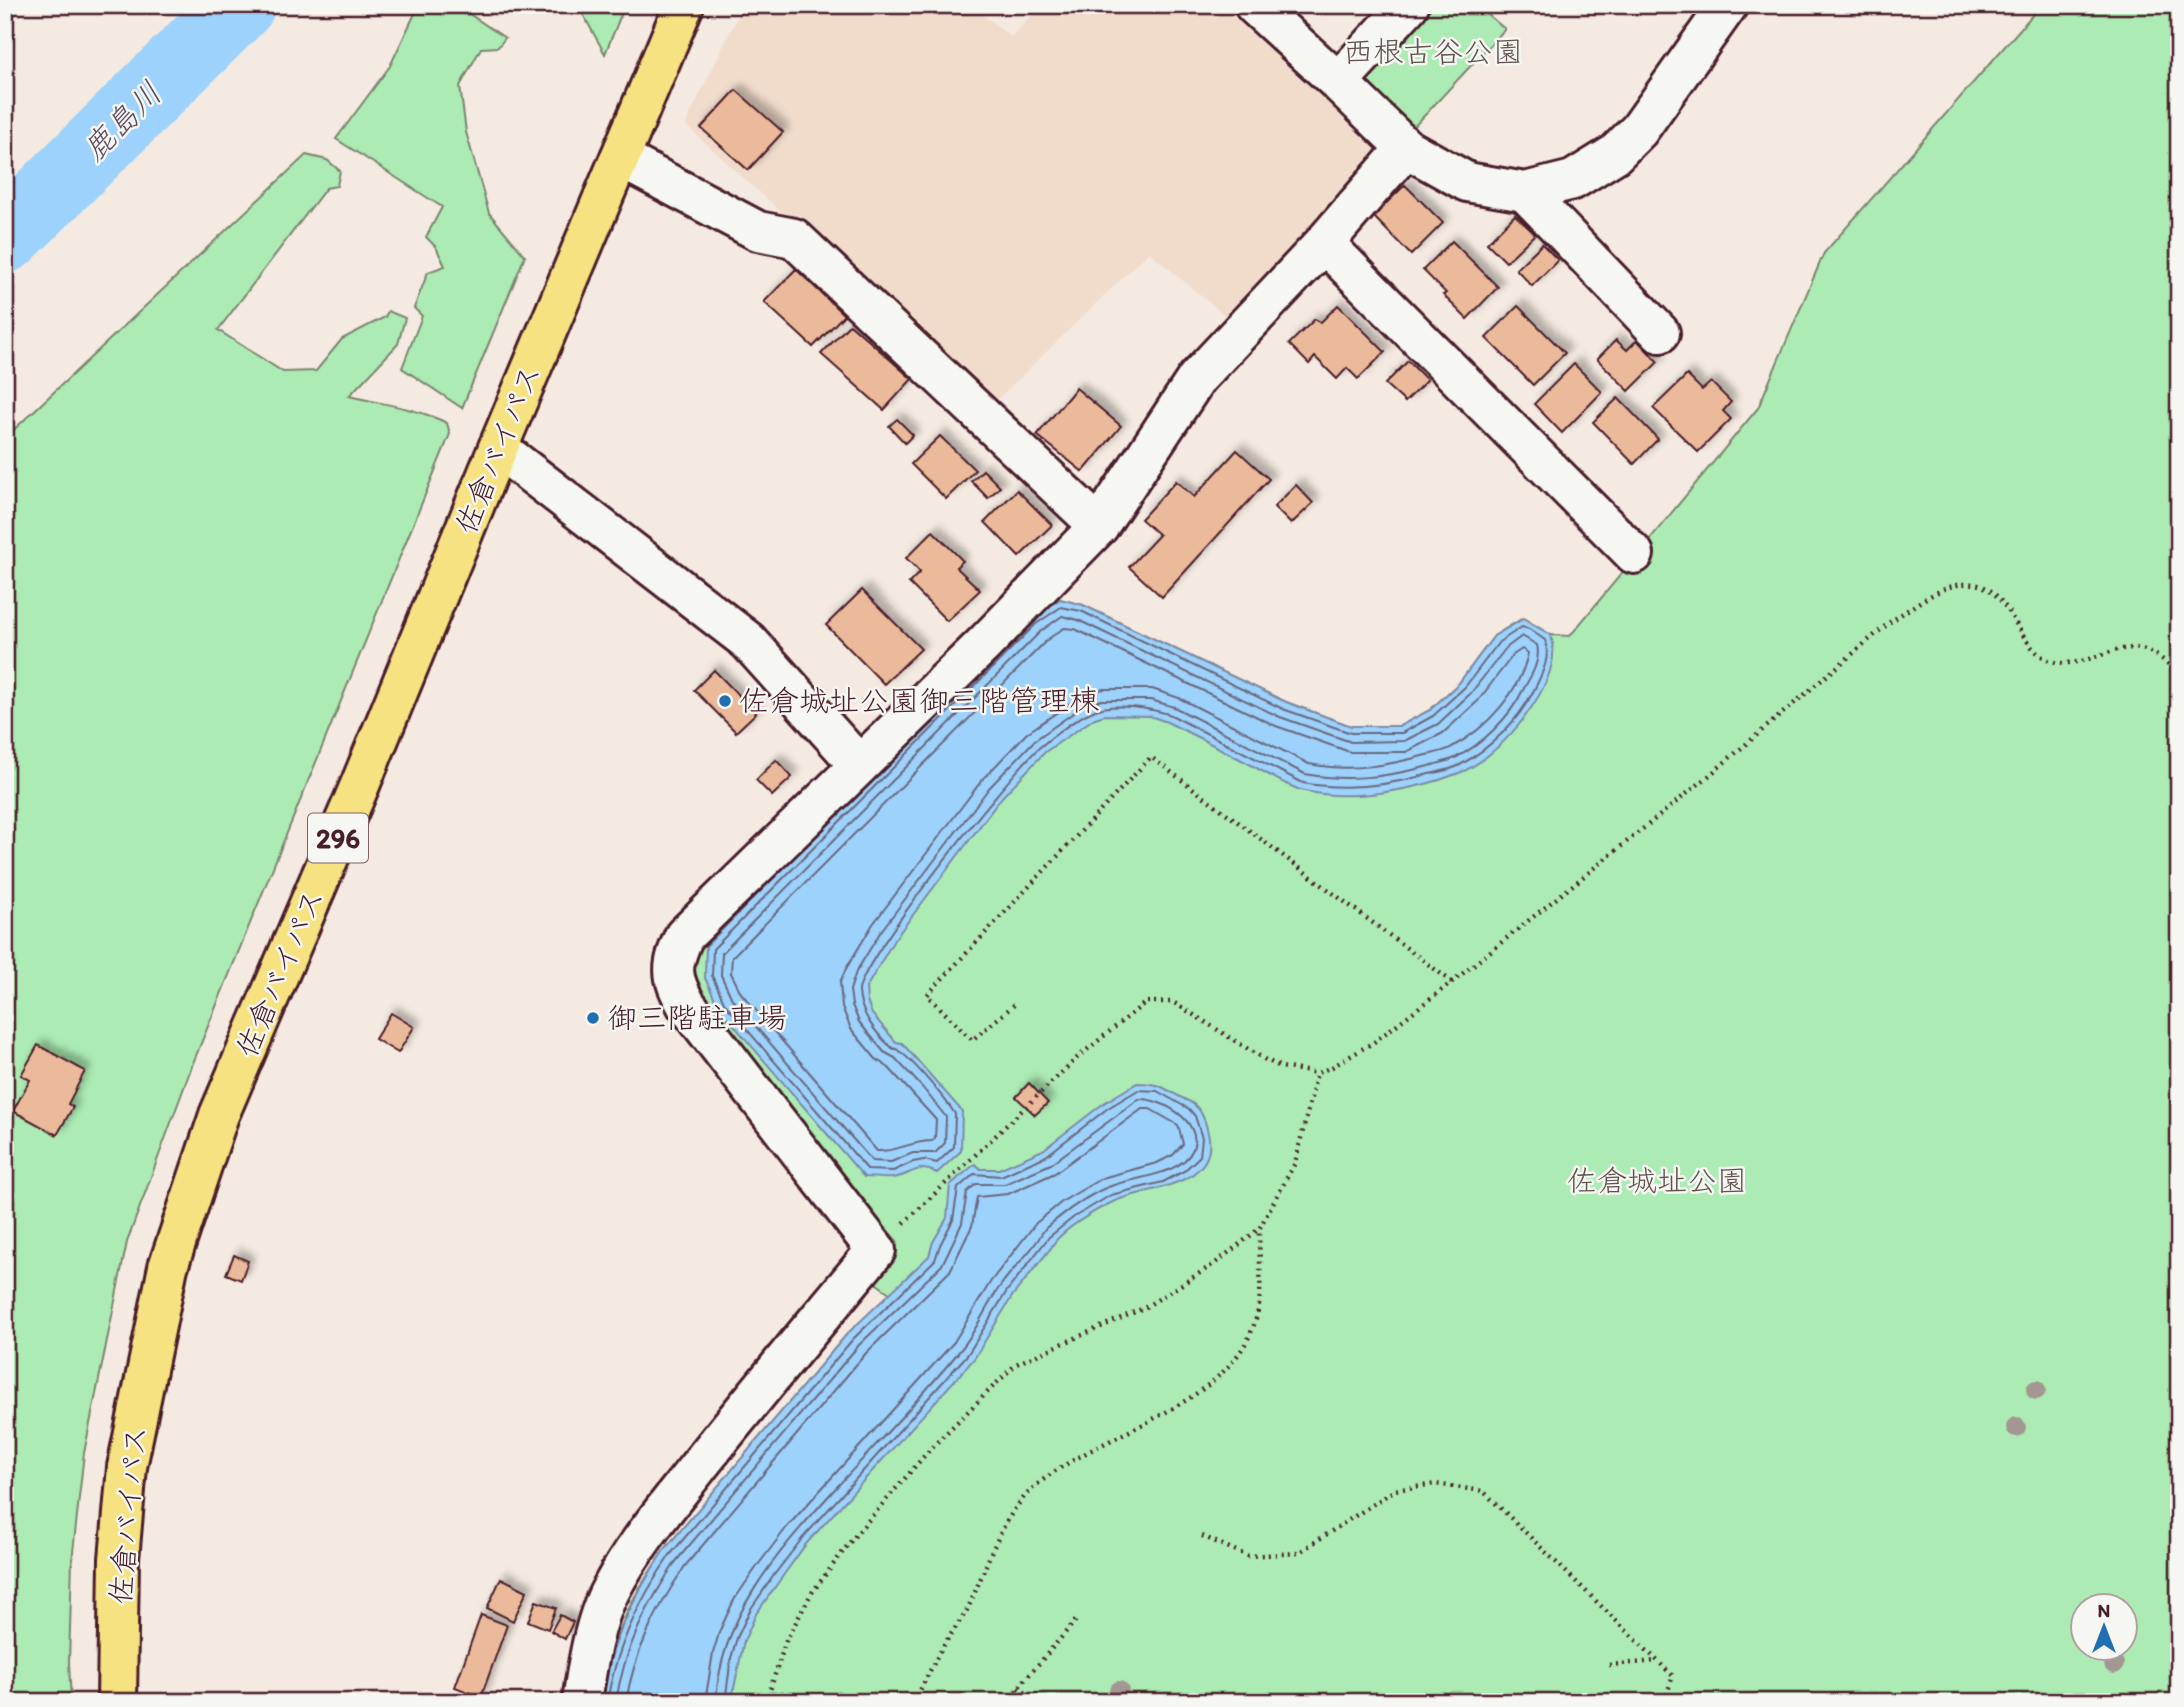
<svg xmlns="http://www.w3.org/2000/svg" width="2184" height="1707" viewBox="0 0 2184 1707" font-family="Itim,'Klee One',sans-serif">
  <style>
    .built { fill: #f1dccc }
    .green { fill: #acebb3; stroke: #7b856f; stroke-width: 2; fill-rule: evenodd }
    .water { fill: #9cd2fb; stroke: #7b8aa8; stroke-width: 2 }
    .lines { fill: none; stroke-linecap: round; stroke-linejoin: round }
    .shore { stroke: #6b677e; stroke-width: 2 }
    .river { stroke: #9cd2fb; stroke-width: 72 }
    .building { fill: #ebba9b; stroke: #4a1f2b; stroke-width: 2; filter: url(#shadow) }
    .minor-casing { stroke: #4a1f2b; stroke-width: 44 }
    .trunk-casing { stroke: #4a1f2b; stroke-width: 44 }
    .path { stroke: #4a1f2b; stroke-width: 4.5; stroke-dasharray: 2 5; stroke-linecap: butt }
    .minor { stroke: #f6f6f2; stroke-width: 38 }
    .trunk { stroke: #f6e281; stroke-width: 38 }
    .tree { fill: #a49690 }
    .poi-dot { fill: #1f6fb2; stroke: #f6f6f2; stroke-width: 2.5 }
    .labels { text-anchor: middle; stroke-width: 5; stroke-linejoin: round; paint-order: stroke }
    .shield { fill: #f6f6f2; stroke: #7e6067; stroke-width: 2 }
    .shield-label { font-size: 28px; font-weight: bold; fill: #4a1f2b }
    .park-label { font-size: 30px; fill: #62524d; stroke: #f6f6f2 }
    .street-label { font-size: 30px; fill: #4a1f2b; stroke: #f6f6f2 }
    .poi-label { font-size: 30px; fill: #4a1f2b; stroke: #f6f6f2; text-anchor: start }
    .water-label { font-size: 32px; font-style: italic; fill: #5e4c5f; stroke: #f6f6f2 }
  </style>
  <defs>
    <filter id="shadow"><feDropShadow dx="6" dy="-6" stdDeviation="3.5" flood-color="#0004"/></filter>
  </defs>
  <rect width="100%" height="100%" fill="#f4eae1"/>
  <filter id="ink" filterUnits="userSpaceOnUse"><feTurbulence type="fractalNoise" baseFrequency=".0143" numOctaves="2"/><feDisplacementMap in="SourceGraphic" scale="14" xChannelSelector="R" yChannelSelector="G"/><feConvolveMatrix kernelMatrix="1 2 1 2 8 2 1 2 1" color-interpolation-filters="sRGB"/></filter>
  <g filter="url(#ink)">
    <polygon class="built" points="743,5 971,5 1011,37 1041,5 1220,5 1381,150 1230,320 1149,252 993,404 685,125"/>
    <g class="green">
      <polygon points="419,5 471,5 468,13 505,38 498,47 481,48 460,86 466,132 489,213 525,256 462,408 402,368 422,316 414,308 428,272 445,266 436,247 426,237 442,207 336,139 390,66"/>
      <polygon points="580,5 625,5 605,54 579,7"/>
      <polygon points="1424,5 1476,5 1505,29 1410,131 1364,94 1363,74"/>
      <path d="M 2041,5 L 2179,5 L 2179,1702 L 600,1702 C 606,1675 612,1648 623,1622 C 633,1596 649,1573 664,1550 L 847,1334 L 891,1294 L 870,1279 L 898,1242 L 837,1174 L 688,973 L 682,940 L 1060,599 L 1083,605 L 1286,702 L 1351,726 L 1400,726 L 1430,710 L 1459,683 L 1494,636 L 1523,618 L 1551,635 L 1570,636 L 1758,408 L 1824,253 ZM 2082,1606 L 2124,1606 L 2124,1648 L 2082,1648 Z"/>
      <path d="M 306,155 L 327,160 L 340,171 L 337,186 L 326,188 L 218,330 L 283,372 L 316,371 L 342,339 L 385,317 L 388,311 L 405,318 L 398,344 L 349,396 C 382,404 417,408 447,423 L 450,434 L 193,1063 L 127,1242 L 84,1453 L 72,1561 L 69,1662 L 71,1702 L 5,1702 L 5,531 L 7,527 L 5,526 L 5,438 Z"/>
    </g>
    <g class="water">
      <path d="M 1060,599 L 1083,605 L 1286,702 L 1351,726 L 1400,726 L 1430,710 L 1459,683 L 1494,636 L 1523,619 L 1551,635 C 1560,664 1541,695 1524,718 C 1510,737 1482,765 1459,773 C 1416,790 1347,803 1301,790 C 1285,785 1268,774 1253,766 C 1225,751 1196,736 1167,722 L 1150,716 L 1105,715 L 1095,718 L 1045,752 L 1002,797 L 894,940 L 866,988 L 867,1001 L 872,1014 L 896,1042 L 902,1043 L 962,1111 L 961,1151 L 937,1173 C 915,1163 913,1175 893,1178 C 884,1179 873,1177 864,1177 L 719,1008 L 705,978 L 706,946 L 1031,619 Z"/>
      <path d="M 1137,1083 C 1163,1083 1165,1090 1186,1100 C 1199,1105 1204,1116 1207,1129 C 1224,1186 1148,1187 1115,1201 C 1097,1209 1059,1231 1051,1248 L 1013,1295 L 974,1359 L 806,1544 L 780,1580 L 756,1614 L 744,1641 L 731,1702 L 600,1702 C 609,1646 633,1597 664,1550 L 847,1334 L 929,1256 L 933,1242 L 947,1218 L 950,1185 L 975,1164 L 981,1169 L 999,1169 L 1043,1150 L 1104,1103 Z"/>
    </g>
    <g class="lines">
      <g class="shore">
        <path d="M 1061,607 L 1081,611 L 1283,709 L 1351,733 L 1402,733 L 1433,716 L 1465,687 L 1499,642 L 1522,627 L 1529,629 L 1545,640 C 1551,658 1542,674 1534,690 C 1518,721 1491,748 1460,765 C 1451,770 1439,772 1429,774 C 1387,786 1346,791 1303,783 L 1171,715 C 1151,708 1112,702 1093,711 C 1078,717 1053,736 1040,747 C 1011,772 857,964 859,992 C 860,1012 875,1033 890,1046 C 898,1053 891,1045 899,1051 C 912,1059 947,1101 955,1114 L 954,1147 L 937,1163 L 924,1160 L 913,1162 L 893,1171 L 868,1170 L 725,1004 L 712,976 L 713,949 L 1036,624 Z"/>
        <path d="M 1062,616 L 1078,620 L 1280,717 L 1351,742 L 1404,741 L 1438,724 L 1471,693 L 1506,648 L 1522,636 L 1537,645 C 1541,661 1531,676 1523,690 C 1510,717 1482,745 1455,758 C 1447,762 1437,763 1429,766 C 1387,777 1348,782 1305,774 L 1174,707 L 1151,700 L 1102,700 L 1086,704 L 1035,740 L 989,788 L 881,931 L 856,972 L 850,990 L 852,1005 L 859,1022 L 884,1052 L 895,1058 L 922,1087 L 946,1117 L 945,1143 L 935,1153 L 913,1153 L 891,1162 L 872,1161 L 732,999 L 721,975 L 722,953 L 1041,631 Z"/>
        <path d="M 1064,628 L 1075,629 L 1276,726 L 1350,752 L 1406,752 L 1443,733 L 1478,701 L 1513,655 L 1522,649 L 1528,653 C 1520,692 1486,729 1452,747 C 1444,752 1434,753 1426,755 C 1387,766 1349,772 1309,764 L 1179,698 L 1152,689 L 1104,689 L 1087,692 L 1027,733 L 982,780 L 873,924 L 847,967 L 840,982 L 842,1007 L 851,1029 L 876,1059 L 889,1068 L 936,1120 L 935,1138 L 932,1141 C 912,1141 896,1152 877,1151 L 741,993 L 731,973 L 732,957 L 1048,639 Z"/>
        <path d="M 607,1702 C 616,1647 639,1600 670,1555 L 853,1339 L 935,1260 L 940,1245 L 953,1220 L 958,1188 L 974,1174 L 1001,1176 L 1046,1156 L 1108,1108 L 1138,1090 L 1157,1091 L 1189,1109 L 1195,1116 L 1202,1138 L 1200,1156 L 1184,1171 L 1163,1182 L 1111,1195 L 1074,1217 L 1049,1237 L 1007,1291 L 968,1354 L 801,1540 L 774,1575 L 750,1610 L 737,1638 L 731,1658 L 725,1702"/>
        <path d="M 616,1702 C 624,1649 647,1604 677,1560 L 859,1345 L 942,1265 L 962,1223 L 967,1192 L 976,1184 L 1005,1184 L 1051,1164 L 1139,1099 C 1161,1098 1203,1121 1193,1149 C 1182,1176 1132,1177 1108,1187 C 1086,1196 1065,1212 1047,1227 C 1042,1231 1041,1235 1038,1240 C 1027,1256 1012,1269 1001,1285 C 986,1305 978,1329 962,1348 C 922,1397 877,1443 834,1490 C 780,1550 720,1615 716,1702"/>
        <path d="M 626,1702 C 634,1652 657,1608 685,1566 L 867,1352 L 950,1271 L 972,1226 L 977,1197 L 1008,1194 L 1055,1173 L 1142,1109 L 1150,1109 L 1178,1125 L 1183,1144 L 1173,1155 L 1157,1163 L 1102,1178 L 1063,1201 L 1036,1223 L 991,1281 L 954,1342 L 787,1527 L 758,1565 L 734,1600 L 720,1630 L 713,1653 L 705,1702"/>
      </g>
      <polyline class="river" points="5,237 239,5"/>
    </g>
    <g class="building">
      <polygon points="736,90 783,132 748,170 701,128"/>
      <polygon points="1405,185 1443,223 1411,255 1373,216"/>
      <polygon points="1515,215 1535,234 1506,262 1487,243"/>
      <polygon points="1452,241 1498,287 1467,319 1443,295 1446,293 1423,270"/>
      <polygon points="1542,244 1558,260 1532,286 1516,269"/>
      <polygon points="796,269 844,315 813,347 764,302"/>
      <polygon points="1338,305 1385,352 1358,379 1347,368 1337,379 1315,357 1309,364 1289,344 1315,319 1320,323"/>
      <polygon points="1518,306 1565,353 1533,385 1486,338"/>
      <polygon points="850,324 912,379 884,410 821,354"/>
      <polygon points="1616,340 1627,350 1637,340 1658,362 1629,391 1597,359"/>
      <polygon points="1408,361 1427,380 1405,402 1385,384"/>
      <polygon points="1574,364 1602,392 1562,433 1534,404"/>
      <polygon points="1687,375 1702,390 1711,382 1731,402 1723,411 1731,419 1698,452 1653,408"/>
      <polygon points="1076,388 1121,426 1083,472 1037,435"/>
      <polygon points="1618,398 1658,439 1634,464 1593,422"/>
      <polygon points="897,419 913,435 905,443 889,426"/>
      <polygon points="940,436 975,470 946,499 911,464"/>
      <polygon points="1237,450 1269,479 1162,597 1129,567 1159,535 1141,519 1176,481 1194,497"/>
      <polygon points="983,470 1000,487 988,498 971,481"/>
      <polygon points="1296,485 1313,503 1291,524 1274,507"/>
      <polygon points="1017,490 1052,525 1019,557 985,522"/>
      <polygon points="933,531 963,561 956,567 980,590 947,621 909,583 920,572 906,558"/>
      <polygon points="862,590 921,649 884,684 826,625"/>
      <polygon points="714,670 756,713 736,732 694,690"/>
      <polygon points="776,760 792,777 772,796 756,780"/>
      <polygon points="391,1013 414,1027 398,1053 375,1039"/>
      <polygon points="38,1045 85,1071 68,1104 73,1107 57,1135 13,1111 30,1080 21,1075"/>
      <polygon points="1029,1083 1048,1103 1035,1115 1016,1097"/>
      <polygon points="234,1255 248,1261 241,1280 226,1274"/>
      <polygon points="501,1578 527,1591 513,1621 487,1608"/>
      <polygon points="536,1601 556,1608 548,1629 528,1621"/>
      <polygon points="481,1615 507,1625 481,1697 455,1687"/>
      <polygon points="560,1615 573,1622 565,1639 551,1631"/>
    </g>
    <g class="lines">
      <defs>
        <g id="minor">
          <polyline points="1254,5 1338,82 1406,148 1467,182 1525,192 1573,180 1615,154 1639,130 1728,5"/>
          <polyline points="1338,82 1409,5"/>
          <polyline points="620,158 758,231 794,238 1099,526"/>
          <polyline points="1525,192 1660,333"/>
          <polyline points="1324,243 1634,554"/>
          <polyline points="498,448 748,641 859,765"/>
          <path d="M 582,1702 C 587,1667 594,1620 611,1589 C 633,1547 665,1509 694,1472 C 753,1397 815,1324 876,1250 L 686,1004 C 670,975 671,966 684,936 L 982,646 L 1099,526 L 1197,378 L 1324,243 L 1406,148"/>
        </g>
        <polyline id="trunk" points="117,1702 119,1559 127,1467 168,1267 219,1115 360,785 498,448 684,5"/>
      </defs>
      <use href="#minor" class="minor-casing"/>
      <use href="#trunk" class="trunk-casing"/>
      <g class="path">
        <polyline points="1014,1005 972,1040 927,995 1151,757 1452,982"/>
        <polyline points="904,1223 1077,1058 1146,1002 1172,1002 1178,1005 1264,1059 1281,1067 1317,1073"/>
        <polyline points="1202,1536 1248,1556 1298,1553 1395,1490 1435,1484 1483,1491 1673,1676 1664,1702"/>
        <polyline points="1609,1665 1657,1661"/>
        <polyline points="1018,1688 1041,1702"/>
        <path d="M 766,1702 L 786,1641 L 811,1594 L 854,1537 L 932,1447 L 1016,1364 L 1144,1308 L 1214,1264 L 1259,1229 L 1295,1163 L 1317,1073 L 1332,1067 L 1374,1042 L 1452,982 L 1705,779 L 1890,622 C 1916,605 1960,568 1991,591 C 2004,601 2014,621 2023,635 C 2031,647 2039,658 2054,662 C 2088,669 2117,639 2148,651 C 2160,656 2169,665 2179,673"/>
        <path d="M 914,1702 C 924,1683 933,1664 944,1645 C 951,1633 960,1622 967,1610 C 986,1570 999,1520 1032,1489 C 1099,1428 1244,1408 1259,1304 C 1262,1281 1259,1254 1259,1230"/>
        <polyline points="1006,1702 1077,1619"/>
      </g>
      <use href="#minor" class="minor"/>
      <use href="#trunk" class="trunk"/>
    </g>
    <g class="tree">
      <circle cx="2036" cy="1390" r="10"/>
      <circle cx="2016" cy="1427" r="10"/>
      <circle cx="2114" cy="1664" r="10"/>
      <circle cx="1119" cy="1691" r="10"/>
    </g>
  </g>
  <g class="poi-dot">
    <circle cx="725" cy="701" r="7"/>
    <circle cx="593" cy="1018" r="7"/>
  </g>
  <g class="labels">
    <rect class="shield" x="308" y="813.5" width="60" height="49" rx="5"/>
    <g class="shield-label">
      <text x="338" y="848">296</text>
    </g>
    <g class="park-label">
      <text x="1433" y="62">西根古谷公園</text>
      <text x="1657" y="1191">佐倉城址公園</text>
    </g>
    <g class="street-label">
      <text transform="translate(498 449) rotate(-68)" y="10">佐倉バイパス</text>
      <text transform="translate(280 973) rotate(-67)" y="10">佐倉バイパス</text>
      <text transform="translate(128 1515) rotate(-85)" y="10">佐倉バイパス</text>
    </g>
    <g class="poi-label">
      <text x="739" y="711">佐倉城址公園御三階管理棟</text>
      <text x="607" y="1028">御三階駐車場</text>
    </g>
    <g class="water-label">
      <text transform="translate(122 121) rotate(-45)" y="11">鹿島川</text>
    </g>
  </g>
  <rect width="2184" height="1707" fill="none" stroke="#f6f6f2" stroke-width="28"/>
  <rect x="14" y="14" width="2156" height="1679" fill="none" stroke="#4a1f2b" stroke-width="2.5" filter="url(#ink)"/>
  <g transform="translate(2104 1627)"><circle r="33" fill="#f6f6f2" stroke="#b1a0a2" stroke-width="2"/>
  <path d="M0-5L12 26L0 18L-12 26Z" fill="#1f6fb2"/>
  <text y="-10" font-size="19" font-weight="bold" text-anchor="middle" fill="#4a1f2b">N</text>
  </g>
</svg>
